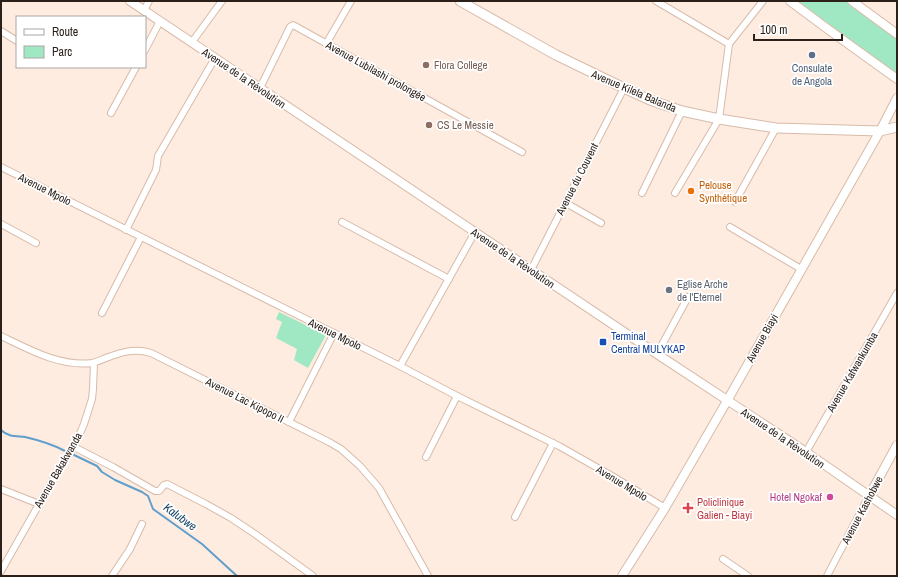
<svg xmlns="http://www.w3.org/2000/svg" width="898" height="577" viewBox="0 0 898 577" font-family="'Archivo Narrow',sans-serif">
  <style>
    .green { fill: #a0e8c3 }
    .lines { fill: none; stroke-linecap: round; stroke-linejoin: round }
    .stream { stroke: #609ecb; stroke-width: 2 }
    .minor-casing { stroke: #d8bba9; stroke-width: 8 }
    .tertiary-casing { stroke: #d8bba9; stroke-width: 10 }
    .secondary-casing { stroke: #d8bba9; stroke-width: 11 }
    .minor { stroke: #fff; stroke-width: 6 }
    .tertiary { stroke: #fff; stroke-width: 8 }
    .secondary { stroke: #fff; stroke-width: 9 }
    .service-dot { fill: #5c6f8a; stroke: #fff; stroke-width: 1.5 }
    .education-dot { fill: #8d6e63; stroke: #fff; stroke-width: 1.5 }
    .food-dot { fill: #e8710a; stroke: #fff; stroke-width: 1.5 }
    .worship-dot { fill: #6b7280; stroke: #fff; stroke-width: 1.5 }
    .transit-dot { fill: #1a4fb4; stroke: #fff; stroke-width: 1.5 }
    .hotel-dot { fill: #d1479c; stroke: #fff; stroke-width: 1.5 }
    .health-dot { fill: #e0444e; stroke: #fff; stroke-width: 1.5 }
    .labels { text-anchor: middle; stroke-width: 3.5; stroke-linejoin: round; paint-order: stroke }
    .education-label { font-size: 11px; fill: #785e54; stroke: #fff; text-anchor: start }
    .service-label { font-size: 11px; fill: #4e5e75; stroke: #fff }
    .street-label { font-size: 11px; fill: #2c211a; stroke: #fff }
    .food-label { font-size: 11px; fill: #c56008; stroke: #fff; text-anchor: start }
    .worship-label { font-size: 11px; fill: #5b616d; stroke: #fff; text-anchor: start }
    .transit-label { font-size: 11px; fill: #164399; stroke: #fff; text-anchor: start }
    .hotel-label { font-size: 11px; fill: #b23c85; stroke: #fff; text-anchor: end }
    .health-label { font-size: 11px; fill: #be3a42; stroke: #fff; text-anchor: start }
    .water-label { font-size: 12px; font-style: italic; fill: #194868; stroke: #fff }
  </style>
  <rect width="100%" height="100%" fill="#feece0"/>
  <g class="green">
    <polygon points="798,1 847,1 897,38 897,75"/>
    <polygon points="279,312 326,335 308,368 294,360 297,349 276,338 282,322 276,319"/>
  </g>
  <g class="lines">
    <g class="stream">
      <path d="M 1,430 C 8,437 16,436 25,437 C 38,440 54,445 65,451"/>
      <polyline points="72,454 97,466 102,472 115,480 142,492 148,496 153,509 202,544 237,576"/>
    </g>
    <defs>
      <g id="minor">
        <polyline points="656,1 729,44"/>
        <polyline points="144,10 149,1"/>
        <polyline points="1,31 17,41"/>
        <polyline points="192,42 222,1"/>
        <polyline points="326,44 351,1"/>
        <polyline points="145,50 160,21"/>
        <polyline points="260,88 290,27 293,25 522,152"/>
        <polyline points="111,113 136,67"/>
        <polyline points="1,167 400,366 457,396 559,446 612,476 665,508"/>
        <polyline points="642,193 682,111"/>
        <polyline points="675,193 719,119 729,44 763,1"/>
        <polyline points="735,202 776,128"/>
        <polyline points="566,203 601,223"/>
        <polyline points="342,222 449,279"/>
        <polyline points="1,224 36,243"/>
        <polyline points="730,227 801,269"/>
        <polyline points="126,230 156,170 158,156 215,58"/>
        <polyline points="531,270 624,88"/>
        <polyline points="102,313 141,237"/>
        <path d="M 1,336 C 28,349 60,367 92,363 C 97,362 101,360 106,358 C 122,352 134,348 151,353 L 329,442 L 341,449 L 360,466 L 379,488 L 428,576"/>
        <polyline points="657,354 688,297"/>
        <polyline points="400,366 475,232"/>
        <polyline points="289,422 334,333"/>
        <polyline points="74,447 113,467 155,491 159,491 164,485 167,484 206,504 231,518 255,534 313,576"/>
        <polyline points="806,452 897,293"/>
        <polyline points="426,457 457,396"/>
        <polyline points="1,489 39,504"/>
        <polyline points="515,517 553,443"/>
        <polyline points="723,559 748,576"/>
        <polyline points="1,571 59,469 74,447 78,438 84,424 92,399 93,389 94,363"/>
        <polyline points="112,576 130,549 142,524"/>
        <polyline points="827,576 869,496"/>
      </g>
      <g id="tertiary">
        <polyline points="130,1 657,354 806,452 897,515"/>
        <polyline points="790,1 829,30 897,79"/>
        <polyline points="852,1 897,34"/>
        <polyline points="869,496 897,445"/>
        <polyline points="622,576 665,508 727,401 880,131 897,98"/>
      </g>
      <polyline id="secondary" points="460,1 556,55 624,88 650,100 682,111 719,119 776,128 880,131 897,127"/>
    </defs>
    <use href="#minor" class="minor-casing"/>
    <use href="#tertiary" class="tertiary-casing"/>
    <use href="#secondary" class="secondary-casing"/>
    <use href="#minor" class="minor"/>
    <use href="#tertiary" class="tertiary"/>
    <use href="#secondary" class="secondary"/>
  </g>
  <circle class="service-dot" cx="812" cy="55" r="4"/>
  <g class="education-dot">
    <circle cx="426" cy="65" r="4"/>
    <circle cx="429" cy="125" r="4"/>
  </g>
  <circle class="food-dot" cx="691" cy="191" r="4"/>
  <circle class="worship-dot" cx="669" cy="290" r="4"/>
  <rect class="transit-dot" x="599" y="338" width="8" height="8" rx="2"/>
  <circle class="hotel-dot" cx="830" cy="497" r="4"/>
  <path class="health-dot" d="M686 502h4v4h4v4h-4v4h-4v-4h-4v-4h4z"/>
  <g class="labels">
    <g class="education-label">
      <text x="434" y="69">Flora College</text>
      <text x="437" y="129">CS Le Messie</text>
    </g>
    <g class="service-label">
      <text x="812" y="72">Consulate<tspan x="812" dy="13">de Angola</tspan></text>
    </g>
    <g class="street-label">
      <text transform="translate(376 71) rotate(29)" y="4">Avenue Lubilashi prolongée</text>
      <text transform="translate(244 78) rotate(34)" y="4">Avenue de la Révolution</text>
      <text transform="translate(634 91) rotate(23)" y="4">Avenue Kilela Balanda</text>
      <text transform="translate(577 179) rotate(-63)" y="4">Avenue du Couvent</text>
      <text transform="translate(45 189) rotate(27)" y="4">Avenue Mpolo</text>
      <text transform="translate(513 258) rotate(34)" y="4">Avenue de la Révolution</text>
      <text transform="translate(335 334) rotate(26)" y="4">Avenue Mpolo</text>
      <text transform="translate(762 338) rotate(-61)" y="4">Avenue Biayi</text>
      <text transform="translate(852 372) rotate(-60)" y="4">Avenue Kafwankumba</text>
      <text transform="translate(245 400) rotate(27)" y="4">Avenue Lac Kipopo II</text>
      <text transform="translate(783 438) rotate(34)" y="4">Avenue de la Révolution</text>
      <text transform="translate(58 470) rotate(-60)" y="4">Avenue Bakakwanda</text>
      <text transform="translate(622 483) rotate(31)" y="4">Avenue Mpolo</text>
      <text transform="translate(862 510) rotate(-62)" y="4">Avenue Kashobwe</text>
    </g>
    <g class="food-label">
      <text x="699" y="189">Pelouse<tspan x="699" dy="13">Synthétique</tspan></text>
    </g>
    <g class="worship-label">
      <text x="677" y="288">Eglise Arche<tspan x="677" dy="13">de l'Eternel</tspan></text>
    </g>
    <g class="transit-label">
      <text x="611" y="340">Terminal<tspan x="611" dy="13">Central MULYKAP</tspan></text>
    </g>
    <g class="hotel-label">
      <text x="822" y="501">Hotel Ngokaf</text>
    </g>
    <g class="health-label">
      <text x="697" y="506">Policlinique<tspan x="697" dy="13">Galien - Biayi</tspan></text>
    </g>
    <g class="water-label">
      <text transform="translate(180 517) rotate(36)" y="4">Kalubwe</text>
    </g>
  </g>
  <rect width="898" height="577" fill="none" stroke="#2c211a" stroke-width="4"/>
  <rect x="16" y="16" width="130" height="52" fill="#ffffff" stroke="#aba6a3"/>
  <rect x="24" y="29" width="20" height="6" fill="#ffffff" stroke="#aba6a3"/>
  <text x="52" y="36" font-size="12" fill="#2c211a">Route</text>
  <rect x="24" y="46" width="20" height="12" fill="#a0e8c3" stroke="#aba6a3"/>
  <text x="52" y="56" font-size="12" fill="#2c211a">Parc</text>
  <path d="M754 34v6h88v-6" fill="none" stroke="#2c211a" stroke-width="2"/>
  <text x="760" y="34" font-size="12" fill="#2c211a" stroke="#ffffff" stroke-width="3" paint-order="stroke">100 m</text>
</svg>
